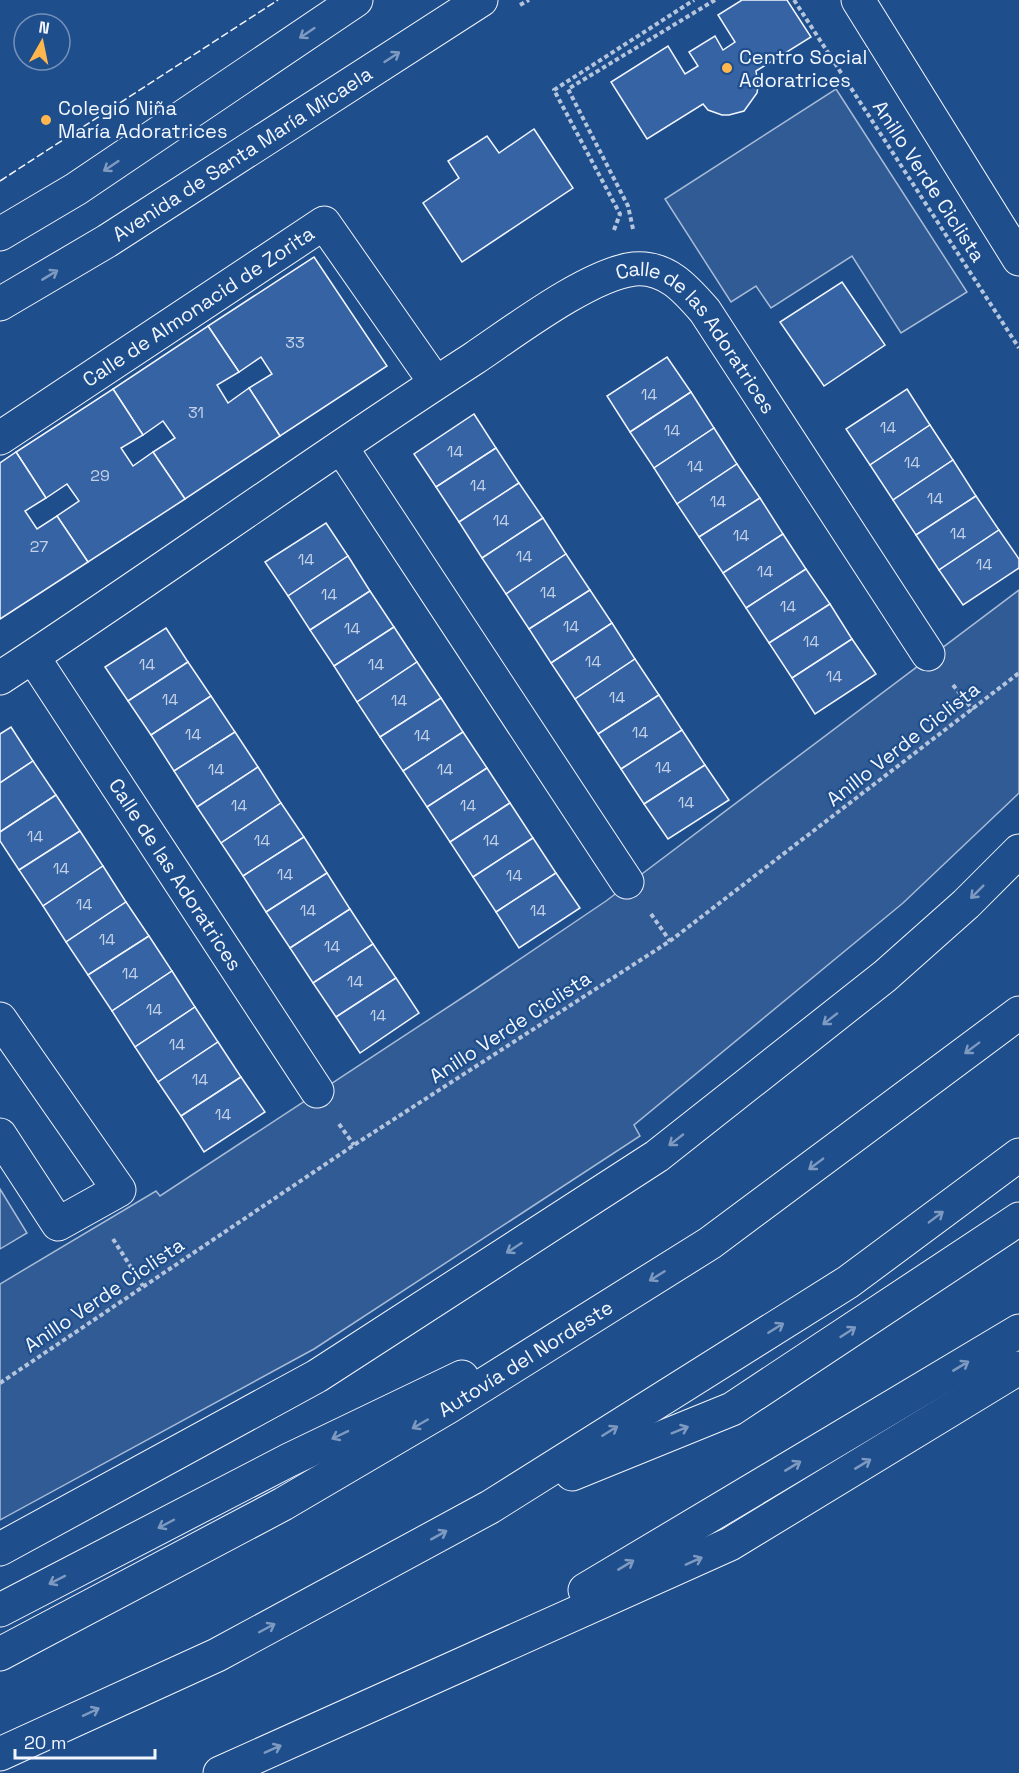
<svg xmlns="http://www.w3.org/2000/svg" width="1019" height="1773" viewBox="0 0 1019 1773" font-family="'Space Grotesk',sans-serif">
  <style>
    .built { fill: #305b95; stroke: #a8bbd7; stroke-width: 1.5 }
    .building { fill: #3563a3; stroke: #f2f6ff; stroke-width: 1.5 }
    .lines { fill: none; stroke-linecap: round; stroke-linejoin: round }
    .minor-casing { stroke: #f2f6ff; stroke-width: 35 }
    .tertiary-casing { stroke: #f2f6ff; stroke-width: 35 }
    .motorway-casing { stroke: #f2f6ff; stroke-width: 35 }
    .path { stroke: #b3c4dc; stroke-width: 4; stroke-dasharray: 4.5 3; stroke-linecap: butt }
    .minor { stroke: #1f4e8c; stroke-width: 33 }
    .tertiary { stroke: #1f4e8c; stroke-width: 33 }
    .motorway { stroke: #1f4e8c; stroke-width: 33 }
    .fence { stroke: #f2f6ff; stroke-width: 1.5; stroke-dasharray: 8 3; stroke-linecap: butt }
    .oneway { stroke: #7e9ac0 }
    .poi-dot { fill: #ffb74d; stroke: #1f4e8c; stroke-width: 2 }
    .labels { text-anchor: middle; stroke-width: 4.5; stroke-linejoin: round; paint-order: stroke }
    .number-label { font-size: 16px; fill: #c3d1e8 }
    .poi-label { font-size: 20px; fill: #f2f6ff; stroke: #1f4e8c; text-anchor: start }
    .street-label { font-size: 20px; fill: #f2f6ff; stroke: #1f4e8c }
  </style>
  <rect width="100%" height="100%" fill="#1f4e8c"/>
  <g class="built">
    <polygon points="836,89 967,292 901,333 852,256 771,308 756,286 731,302 665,199"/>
    <polygon points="1019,590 1019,793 903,903 634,1125 640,1136 314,1349 0,1520 0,1284 156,1191 160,1196 474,990 606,901"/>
    <polygon points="0,1189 27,1233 0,1249"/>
  </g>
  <g class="building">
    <polygon points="742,0 787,0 811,37 756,71 758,86 757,93 744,111 729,115 722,115 708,110 703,104 647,139 611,82 668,46 685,74 698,66 689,52 715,36 723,50 735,42 718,15"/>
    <polygon points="534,129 573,188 462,262 423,203 459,178 448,161 487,136 499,153"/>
    <polygon points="314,257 387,366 280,436 249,388 272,374 261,357 239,372 208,326"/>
    <polygon points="842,282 885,345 824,386 780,322"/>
    <polygon points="208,326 239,372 217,385 228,403 249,388 280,436 185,499 153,452 175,438 163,421 143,435 113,389"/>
    <polygon points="667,357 691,392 630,432 607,396"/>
    <polygon points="113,389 143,435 121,448 133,466 153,452 185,499 88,562 57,516 79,501 67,484 46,498 16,452"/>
    <polygon points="907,389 930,425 870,465 846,429"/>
    <polygon points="691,392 714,428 654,468 630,432"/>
    <polygon points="474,414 496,448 436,487 414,454"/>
    <polygon points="930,425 953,460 893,500 870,465"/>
    <polygon points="714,428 737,464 677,504 654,468"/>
    <polygon points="496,448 519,483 459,522 436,487"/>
    <polygon points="16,452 46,498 25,511 37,529 57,516 88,562 0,619 0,463"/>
    <polygon points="953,460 976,496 916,535 893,500"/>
    <polygon points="737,464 760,498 699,537 677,504"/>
    <polygon points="519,483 543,518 482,558 459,522"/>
    <polygon points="976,496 999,530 939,570 916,535"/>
    <polygon points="760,498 783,534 723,573 699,537"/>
    <polygon points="543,518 566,554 506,594 482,558"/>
    <polygon points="326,523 348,556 288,596 265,562"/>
    <polygon points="999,530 1019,559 1019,568 963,605 939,570"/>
    <polygon points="783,534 806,569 746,608 723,573"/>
    <polygon points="566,554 590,590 529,629 506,594"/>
    <polygon points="348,556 370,591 310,630 288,596"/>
    <polygon points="806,569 830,604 769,643 746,608"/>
    <polygon points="590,590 612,623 551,663 529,629"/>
    <polygon points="370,591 394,627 334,666 310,630"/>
    <polygon points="830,604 852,639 792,678 769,643"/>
    <polygon points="612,623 635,659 575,699 551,663"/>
    <polygon points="394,627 417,662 357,702 334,666"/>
    <polygon points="166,628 188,662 128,701 105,667"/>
    <polygon points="852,639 876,674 815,714 792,678"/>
    <polygon points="635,659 659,695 598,734 575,699"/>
    <polygon points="188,662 211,696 151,735 128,701"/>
    <polygon points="417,662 441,698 380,737 357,702"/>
    <polygon points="659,695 682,730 621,769 598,734"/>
    <polygon points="211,696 235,732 174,771 151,735"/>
    <polygon points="441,698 463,732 403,771 380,737"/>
    <polygon points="11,727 33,761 0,783 0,734"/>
    <polygon points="682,730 705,765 644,804 621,769"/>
    <polygon points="235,732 258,767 197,807 174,771"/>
    <polygon points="463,732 487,768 427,807 403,771"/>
    <polygon points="33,761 56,795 0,832 0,783"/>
    <polygon points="705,765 729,800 668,839 644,804"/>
    <polygon points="258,767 281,803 221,843 197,807"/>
    <polygon points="487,768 510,803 450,842 427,807"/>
    <polygon points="56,795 80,831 19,870 0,841 0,832"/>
    <polygon points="281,803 304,837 243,876 221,843"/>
    <polygon points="510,803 533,838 473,877 450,842"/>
    <polygon points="80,831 103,866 43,906 19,870"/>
    <polygon points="304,837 327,873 266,912 243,876"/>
    <polygon points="533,838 556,873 496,912 473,877"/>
    <polygon points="103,866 126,902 66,942 43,906"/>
    <polygon points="327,873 350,909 290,948 266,912"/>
    <polygon points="556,873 580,908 519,948 496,912"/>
    <polygon points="126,902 149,936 88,975 66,942"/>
    <polygon points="350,909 373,944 313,983 290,948"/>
    <polygon points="149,936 172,971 112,1011 88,975"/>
    <polygon points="373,944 396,978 336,1017 313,983"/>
    <polygon points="172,971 195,1007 135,1047 112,1011"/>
    <polygon points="396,978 419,1013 360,1053 336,1017"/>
    <polygon points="195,1007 218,1042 158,1082 135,1047"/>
    <polygon points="218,1042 241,1077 181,1116 158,1082"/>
    <polygon points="241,1077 265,1112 204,1152 181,1116"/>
  </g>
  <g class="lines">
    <defs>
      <g id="minor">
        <polyline points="858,0 1019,259"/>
        <path id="s1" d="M 0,438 L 324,223 L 435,382"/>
        <polyline points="341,447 627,882"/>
        <path id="s2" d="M 33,657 L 317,1091"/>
        <path id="s3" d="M 0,678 C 159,574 313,462 473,359 C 512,333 589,274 634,269 C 666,266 686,289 705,311 L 928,654"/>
        <polyline points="0,1019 119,1190 58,1224 0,1135"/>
        <polyline points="0,1549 317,1376 657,1156 885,976 966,904 1019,851"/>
      </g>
      <g id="tertiary">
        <polyline points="0,234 76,189 356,0"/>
        <path id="s4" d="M 0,304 L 107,241 L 481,0"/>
      </g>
      <g id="motorway">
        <polyline points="572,1474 732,1409 1019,1219"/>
        <polyline points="585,1590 1019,1331"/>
        <polyline points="0,1610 289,1460 462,1377"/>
        <path id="s5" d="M 0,1654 L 283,1504 L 448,1407 L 710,1243 L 1019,1013"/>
        <polyline points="0,1754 217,1655 490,1507 848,1282 1019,1155"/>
        <polyline points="220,1773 730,1544 1019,1368"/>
      </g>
    </defs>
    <use href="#minor" class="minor-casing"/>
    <use href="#tertiary" class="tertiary-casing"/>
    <use href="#motorway" class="motorway-casing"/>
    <g class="path">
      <polyline points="794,0 1019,348"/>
      <polyline points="520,5 529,0"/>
      <polyline points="633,229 628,206 568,89 715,0"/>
      <polyline points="614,230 620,214 554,90 694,0"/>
      <polyline points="953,685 973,710"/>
      <polyline points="651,914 670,941"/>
      <polyline points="339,1124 354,1145"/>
      <polyline points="113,1239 143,1286"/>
      <polyline points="0,1383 354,1145 670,941 1019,673"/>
    </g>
    <use href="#minor" class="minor"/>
    <use href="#tertiary" class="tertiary"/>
    <use href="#motorway" class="motorway"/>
    <polyline class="fence" points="0,181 278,0"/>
  </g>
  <defs><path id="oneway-shaft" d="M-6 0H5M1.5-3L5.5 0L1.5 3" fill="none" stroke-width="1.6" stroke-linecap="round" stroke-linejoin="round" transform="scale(1.5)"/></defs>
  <g class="oneway">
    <use href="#oneway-shaft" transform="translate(307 33) rotate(146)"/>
    <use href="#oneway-shaft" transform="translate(392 57) rotate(-33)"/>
    <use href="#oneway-shaft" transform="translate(111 166) rotate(146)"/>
    <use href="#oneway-shaft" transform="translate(50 275) rotate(-31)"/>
    <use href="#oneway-shaft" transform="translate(977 892) rotate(135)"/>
    <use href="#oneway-shaft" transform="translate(830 1019) rotate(142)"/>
    <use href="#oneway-shaft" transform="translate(972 1048) rotate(143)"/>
    <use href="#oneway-shaft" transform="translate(676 1140) rotate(142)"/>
    <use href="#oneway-shaft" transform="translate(816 1164) rotate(143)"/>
    <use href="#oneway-shaft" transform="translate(936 1217) rotate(-37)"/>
    <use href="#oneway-shaft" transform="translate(514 1248) rotate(147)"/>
    <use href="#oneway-shaft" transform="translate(657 1276) rotate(148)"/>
    <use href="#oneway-shaft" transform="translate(776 1328) rotate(-32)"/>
    <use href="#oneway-shaft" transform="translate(848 1332) rotate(-33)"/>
    <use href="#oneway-shaft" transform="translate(961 1366) rotate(-31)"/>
    <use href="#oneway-shaft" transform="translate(420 1424) rotate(150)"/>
    <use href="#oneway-shaft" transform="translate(680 1430) rotate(-22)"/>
    <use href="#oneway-shaft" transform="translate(610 1431) rotate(-32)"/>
    <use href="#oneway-shaft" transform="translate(340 1435) rotate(154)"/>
    <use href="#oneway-shaft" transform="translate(863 1464) rotate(-31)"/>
    <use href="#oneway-shaft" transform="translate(793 1466) rotate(-31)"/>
    <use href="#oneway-shaft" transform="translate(166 1524) rotate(152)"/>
    <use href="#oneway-shaft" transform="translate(439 1535) rotate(-29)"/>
    <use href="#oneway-shaft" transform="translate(694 1561) rotate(-24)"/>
    <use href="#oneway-shaft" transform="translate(626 1565) rotate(-31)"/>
    <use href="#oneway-shaft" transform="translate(57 1580) rotate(153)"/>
    <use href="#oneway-shaft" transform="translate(267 1628) rotate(-28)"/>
    <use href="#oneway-shaft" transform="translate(91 1712) rotate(-25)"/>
    <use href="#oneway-shaft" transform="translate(273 1749) rotate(-24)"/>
  </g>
  <g class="poi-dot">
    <circle cx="727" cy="68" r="6"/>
    <circle cx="46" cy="120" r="6"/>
  </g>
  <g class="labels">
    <g class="number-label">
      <text x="295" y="348">33</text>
      <text x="649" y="400">14</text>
      <text x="196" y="418">31</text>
      <text x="888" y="433">14</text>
      <text x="672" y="436">14</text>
      <text x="455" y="457">14</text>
      <text x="912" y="468">14</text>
      <text x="695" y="472">14</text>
      <text x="100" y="481">29</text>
      <text x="478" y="491">14</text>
      <text x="935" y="504">14</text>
      <text x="718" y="507">14</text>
      <text x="501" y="526">14</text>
      <text x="958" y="539">14</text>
      <text x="741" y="541">14</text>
      <text x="39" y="552">27</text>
      <text x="524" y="562">14</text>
      <text x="306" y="565">14</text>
      <text x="984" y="570">14</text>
      <text x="765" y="577">14</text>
      <text x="548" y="598">14</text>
      <text x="329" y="600">14</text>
      <text x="788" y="612">14</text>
      <text x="571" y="632">14</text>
      <text x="352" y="634">14</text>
      <text x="811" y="647">14</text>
      <text x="593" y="667">14</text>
      <text x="147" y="670">14</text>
      <text x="376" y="670">14</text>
      <text x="834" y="682">14</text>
      <text x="617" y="703">14</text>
      <text x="170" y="705">14</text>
      <text x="399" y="706">14</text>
      <text x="640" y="738">14</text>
      <text x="193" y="740">14</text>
      <text x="422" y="741">14</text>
      <text x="663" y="773">14</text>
      <text x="216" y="775">14</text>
      <text x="445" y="775">14</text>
      <text x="686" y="808">14</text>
      <text x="239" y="811">14</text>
      <text x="468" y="811">14</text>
      <text x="35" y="842">14</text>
      <text x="262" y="846">14</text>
      <text x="491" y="846">14</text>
      <text x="61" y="874">14</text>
      <text x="285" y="880">14</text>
      <text x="514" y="881">14</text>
      <text x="84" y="910">14</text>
      <text x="308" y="916">14</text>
      <text x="538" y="916">14</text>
      <text x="107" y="945">14</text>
      <text x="332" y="952">14</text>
      <text x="130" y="979">14</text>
      <text x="355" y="987">14</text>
      <text x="154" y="1015">14</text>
      <text x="378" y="1021">14</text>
      <text x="177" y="1050">14</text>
      <text x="200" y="1085">14</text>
      <text x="223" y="1120">14</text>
    </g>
    <g class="poi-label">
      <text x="739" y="64">Centro Social<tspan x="739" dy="23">Adoratrices</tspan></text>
      <text x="58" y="115">Colegio Niña<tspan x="58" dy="23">María Adoratrices</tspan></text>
    </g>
    <g class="street-label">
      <text dy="7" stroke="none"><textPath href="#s4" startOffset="285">Avenida de Santa María Micaela</textPath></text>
      <text transform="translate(929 181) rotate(57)" y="7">Anillo Verde Ciclista</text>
      <text dy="7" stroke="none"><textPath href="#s1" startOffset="238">Calle de Almonacid de Zorita</textPath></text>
      <text dy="7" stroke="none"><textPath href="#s3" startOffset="850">Calle de las Adoratrices</textPath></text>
      <text transform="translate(903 744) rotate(-38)" y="7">Anillo Verde Ciclista</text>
      <text dy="7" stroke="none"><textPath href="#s2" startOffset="260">Calle de las Adoratrices</textPath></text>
      <text transform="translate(510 1027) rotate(-33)" y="7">Anillo Verde Ciclista</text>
      <text transform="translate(104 1295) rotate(-34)" y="7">Anillo Verde Ciclista</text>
      <text dy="7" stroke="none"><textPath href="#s5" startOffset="603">Autovía del Nordeste</textPath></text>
    </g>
  </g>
  <g transform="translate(42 42) rotate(9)"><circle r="28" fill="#1f4e8c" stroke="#7391ba" stroke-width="1.5"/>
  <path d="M0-4.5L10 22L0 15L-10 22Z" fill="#ffb74d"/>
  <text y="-9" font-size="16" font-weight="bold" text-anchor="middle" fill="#f2f6ff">N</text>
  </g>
  <path d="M15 1749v9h140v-9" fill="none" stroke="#f2f6ff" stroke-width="3"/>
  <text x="24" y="1749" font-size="18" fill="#f2f6ff" stroke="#1f4e8c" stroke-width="4.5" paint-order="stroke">20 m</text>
</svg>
